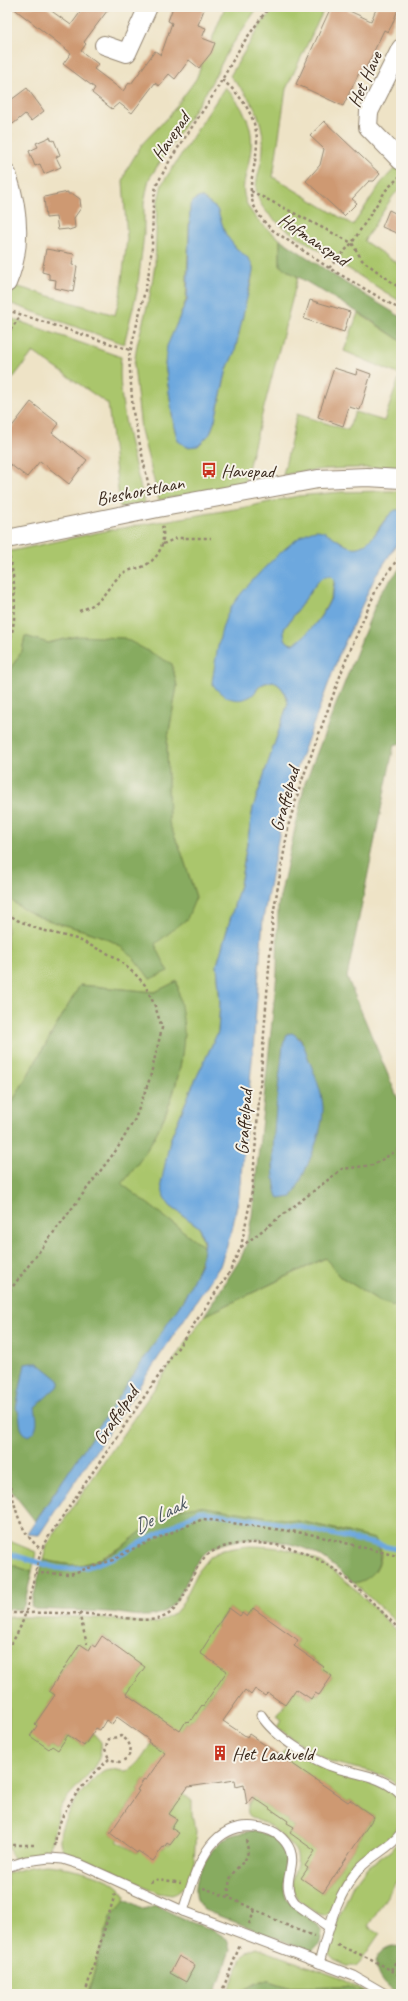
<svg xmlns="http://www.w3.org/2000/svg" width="408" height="2001" viewBox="0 0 408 2001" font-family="Caveat,sans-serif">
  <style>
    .green { fill: #aac66c; stroke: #727845; fill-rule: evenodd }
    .forest { fill: #87ab60; stroke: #616a3f; fill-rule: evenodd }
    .water { fill: #6da8de; stroke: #54697e; fill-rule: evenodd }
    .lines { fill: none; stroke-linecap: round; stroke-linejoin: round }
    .stream { stroke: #6da8de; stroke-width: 5 }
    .building { fill: #ce9972 }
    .lane-casing { stroke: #948672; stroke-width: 11 }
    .street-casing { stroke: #948672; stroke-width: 20 }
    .path { stroke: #948672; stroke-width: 2.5; stroke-dasharray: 3 3; stroke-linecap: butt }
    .lane { stroke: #fff; stroke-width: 9 }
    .street { stroke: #fff; stroke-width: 18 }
    .labels { text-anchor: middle; stroke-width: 4; stroke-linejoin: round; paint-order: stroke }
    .street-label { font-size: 19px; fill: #3b2a1e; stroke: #f7f3e8 }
    .poi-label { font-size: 19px; fill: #3b2a1e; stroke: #f7f3e8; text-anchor: start }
    .water-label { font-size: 20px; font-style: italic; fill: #4c5661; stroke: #f7f3e8 }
  </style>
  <rect width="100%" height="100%" fill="#f7f3e8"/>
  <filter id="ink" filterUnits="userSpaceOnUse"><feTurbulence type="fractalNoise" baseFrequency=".025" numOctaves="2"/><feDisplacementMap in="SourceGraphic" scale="8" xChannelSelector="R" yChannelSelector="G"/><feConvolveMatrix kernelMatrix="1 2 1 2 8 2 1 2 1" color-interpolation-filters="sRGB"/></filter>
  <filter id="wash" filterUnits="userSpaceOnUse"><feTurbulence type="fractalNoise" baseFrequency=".012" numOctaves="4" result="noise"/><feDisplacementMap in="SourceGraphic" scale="16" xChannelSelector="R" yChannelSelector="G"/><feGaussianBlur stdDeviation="0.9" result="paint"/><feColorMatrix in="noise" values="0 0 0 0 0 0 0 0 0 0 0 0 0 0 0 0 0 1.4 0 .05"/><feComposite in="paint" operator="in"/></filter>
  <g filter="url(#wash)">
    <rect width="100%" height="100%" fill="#eee3c6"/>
    <g class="green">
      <polygon points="225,7 258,7 228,51 208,89 149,179 144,203 144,234 137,292 124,344 9,303 15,286 115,315 120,296 127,239 123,181 127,169 142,144 169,116 196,79"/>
      <path d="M 276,7 L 325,7 L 286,89 L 273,177 L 353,225 L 381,183 L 399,164 L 401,166 L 401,188 L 393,196 L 364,241 L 401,266 L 401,302 L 287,230 C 231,188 270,179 262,131 C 259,109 245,92 230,76 L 261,24 Z"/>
      <path d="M 225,87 C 237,100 249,116 251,134 C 253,151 247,167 244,183 C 240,208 263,226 280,239 L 280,266 L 298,277 L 244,484 L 159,500 L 141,430 L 134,365 L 137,345 L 150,295 L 155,265 L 157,205 L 162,184 ZM 201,197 L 217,209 L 226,236 L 236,248 L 249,259 L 253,267 L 251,284 L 242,314 L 235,351 L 227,369 L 215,420 L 210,434 L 178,441 L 174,427 L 165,364 L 168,346 L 186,300 L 190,206 Z"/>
      <path d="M 358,313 L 401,341 L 401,469 C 363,467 321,467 283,475 L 297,414 L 348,430 L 355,412 L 384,421 L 400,375 L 344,351 Z"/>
      <path d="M 7,317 L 121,357 C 116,397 134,463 145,503 L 120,507 L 108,404 L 33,352 L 7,386 Z"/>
      <path d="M 386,491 L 401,491 L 401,510 C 381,510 377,546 355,548 C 347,548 344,543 338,540 C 329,536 317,535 308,533 C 282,551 260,571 240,596 L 251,696 L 262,684 L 273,681 C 282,686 286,693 288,703 L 253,808 L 240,885 L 217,965 L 220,1003 L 218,1032 L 192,1087 L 170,1140 L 170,1206 L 199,1227 L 204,1247 L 121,1184 C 151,1150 174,1106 181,1061 C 184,1038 180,1005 177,982 L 155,992 L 80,985 L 7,1111 L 7,896 C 32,923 73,924 105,938 C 125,946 138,962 150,979 L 154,944 L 170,932 L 196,897 L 182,854 L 169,824 L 167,743 L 177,686 L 172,664 L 77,636 L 48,643 L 25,636 L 22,651 L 7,674 L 7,552 L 110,530 L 241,508 L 298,496 L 341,492 Z"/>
      <path d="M 325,576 L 331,576 L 334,579 C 336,600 311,633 294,645 C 285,643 284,637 284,629 L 318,581 Z"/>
      <path d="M 326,1258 L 341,1277 L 381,1302 L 401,1308 L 401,1627 L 354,1583 C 363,1582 376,1571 379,1563 C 382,1557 381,1552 380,1546 L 348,1532 L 304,1522 L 251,1515 L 145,1529 L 123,1546 L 98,1560 L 77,1566 L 43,1560 L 47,1545 L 204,1316 Z"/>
      <polygon points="7,1540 36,1552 32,1572 7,1563"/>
      <path d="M 246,1546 C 267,1546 291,1548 310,1557 C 341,1571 377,1611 401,1636 L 401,1789 C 384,1768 350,1770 327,1760 C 309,1751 293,1739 277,1727 L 282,1720 L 277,1716 L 296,1689 L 311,1699 L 315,1693 L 319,1695 L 332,1676 L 322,1669 L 323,1666 L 294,1646 L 298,1640 L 253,1608 L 247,1617 L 242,1613 L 240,1616 L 229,1608 L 216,1626 L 218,1628 L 228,1670 L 192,1720 L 191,1719 L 188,1723 L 186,1721 L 178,1735 L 162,1719 L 125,1693 L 145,1667 L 119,1651 L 121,1648 L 103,1636 L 95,1647 L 92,1645 L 89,1650 L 80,1644 L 49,1690 L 55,1695 L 35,1724 L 49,1749 L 52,1746 L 58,1750 L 68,1735 L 84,1746 L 93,1733 L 101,1742 C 103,1769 76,1783 63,1804 C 54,1819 55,1837 48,1852 L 43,1854 L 13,1859 L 7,1844 L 9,1698 L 7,1617 L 82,1617 L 157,1623 L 174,1614 L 181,1606 L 198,1572 L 211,1556 L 223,1550 Z"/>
      <path d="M 151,1744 L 168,1755 L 146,1780 L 144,1779 L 137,1790 L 139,1791 L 110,1833 L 119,1839 L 117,1841 L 137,1853 L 138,1851 L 164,1848 L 167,1843 L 170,1845 L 178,1833 L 171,1828 L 177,1819 L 169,1814 L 183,1793 L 192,1801 L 192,1815 L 196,1831 L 194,1863 L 187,1885 L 177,1893 L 172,1895 L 158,1893 L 106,1867 L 68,1855 C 42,1838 86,1782 103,1771 C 113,1765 123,1776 132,1768 C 140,1762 145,1752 151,1744 Z"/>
      <path d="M 288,1746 C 300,1754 312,1763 325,1768 C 347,1777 401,1779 401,1811 C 401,1818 401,1823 398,1829 C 388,1846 370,1851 357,1864 C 344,1877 336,1909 325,1915 C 317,1915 312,1910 306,1906 C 276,1884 306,1869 295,1850 C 291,1845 275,1830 270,1826 C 257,1818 238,1819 253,1797 L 288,1821 L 287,1823 L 294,1827 L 290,1833 L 317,1852 L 305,1866 L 323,1893 L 374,1817 L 350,1800 L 348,1802 L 281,1757 Z"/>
      <polygon points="401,1839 401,1874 368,1926 380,1933 360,1962 356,1966 347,1966 334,1960 329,1955 328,1947 334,1928 353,1885 365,1869 390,1851"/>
      <path d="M 45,1865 C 64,1866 117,1875 125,1895 L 123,1904 L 110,1917 L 88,1994 L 7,1994 L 7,1874 L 30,1867 Z"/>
      <polygon points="257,1948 343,1979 371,1994 347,1986 288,1987 270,1981 261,1981 243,1990 241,1994 227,1994 243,1956 247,1952"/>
    </g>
    <g class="forest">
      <polygon points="280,239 347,284 401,317 401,341 369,319 280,266"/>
      <path d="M 401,567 L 401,743 L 394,745 L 347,977 L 398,1099 L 401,1098 L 401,1308 L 381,1302 L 341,1277 L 325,1258 L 204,1316 L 241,1258 L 246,1245 L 252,1216 L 277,973 L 278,906 L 305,783 L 380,593 ZM 300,1037 L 310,1063 L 321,1122 L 315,1142 L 273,1167 L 283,1045 Z"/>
      <path d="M 25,636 L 48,643 L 77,636 L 124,638 L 172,664 L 177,686 L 167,743 L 169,823 L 182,854 L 196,897 L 187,919 L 155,944 L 168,971 L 150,979 C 138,962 125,946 105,938 C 74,924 32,923 7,896 L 7,674 L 22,651 Z"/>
      <path d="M 177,981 C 179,998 184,1017 184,1033 C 182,1088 157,1143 122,1184 L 204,1247 C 197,1285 172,1317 151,1349 C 114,1407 74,1464 35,1521 L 7,1485 L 7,1111 L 80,985 L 155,992 Z"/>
      <path d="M 199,1506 L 304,1522 L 375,1539 C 387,1558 376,1580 354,1583 C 341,1572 328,1560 313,1552 C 283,1537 218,1530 197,1562 C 186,1578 181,1605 161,1613 C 146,1620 126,1613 110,1612 C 85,1611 60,1610 35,1609 L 31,1607 L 43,1560 C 53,1562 65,1565 76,1565 C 113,1565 137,1529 166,1514 C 177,1509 187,1507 199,1506 Z"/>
      <polygon points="7,1563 32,1572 24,1605 21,1609 7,1609"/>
      <path d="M 251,1831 C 268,1833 289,1841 287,1863 C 286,1876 281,1886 287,1900 L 318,1925 L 322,1932 L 320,1943 L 313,1950 L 309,1951 L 204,1910 C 184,1892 205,1855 221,1841 C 229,1834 241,1833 251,1831 Z"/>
      <polygon points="125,1899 144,1909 155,1905 188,1921 215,1931 227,1939 230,1950 215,1994 88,1994 110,1917 119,1908"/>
      <path d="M 392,1946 L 401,1947 L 401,1959 L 399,1962 L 401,1963 L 401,1994 C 378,1989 363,1954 392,1946 Z"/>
      <polygon points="261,1981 270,1981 288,1987 347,1986 370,1994 241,1994 243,1990"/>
    </g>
    <g class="water">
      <polygon points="201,197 217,209 226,235 236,248 249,259 253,267 253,272 235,351 227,369 215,420 210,434 198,446 187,447 178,441 174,427 165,364 167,346 187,300 190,206 195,199"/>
      <path d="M 395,510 L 401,510 L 401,538 L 375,577 L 339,655 L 286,798 L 263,919 L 253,1050 L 239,1196 L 232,1230 L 220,1266 L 39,1535 L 27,1534 L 184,1299 L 201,1263 L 204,1242 L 199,1227 L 170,1206 L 164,1197 L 161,1184 L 170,1140 L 192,1087 L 218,1032 L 220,1003 L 217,965 L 240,885 L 253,808 L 288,703 C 286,693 282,686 273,681 C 269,682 264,683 261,685 C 257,688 255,694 251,696 C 236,705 218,696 212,682 C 216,660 219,628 230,609 C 240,591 296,531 316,530 C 334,530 345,555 363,545 C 377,538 382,519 395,510 ZM 326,576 L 331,576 L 334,579 C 337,600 311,633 294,644 C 285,644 284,637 284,629 L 318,581 Z"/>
      <path d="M 292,1033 C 303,1039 305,1049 309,1060 C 315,1075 322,1092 323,1107 C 324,1132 304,1175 292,1197 L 279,1199 C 265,1171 280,1079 283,1045 L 287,1034 Z"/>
      <path d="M 31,1363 L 38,1363 L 59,1380 L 59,1385 L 35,1407 C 37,1419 40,1429 28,1436 C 16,1429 23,1417 16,1408 L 25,1364 Z"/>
    </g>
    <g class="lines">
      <polyline class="stream" points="7,1553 57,1568 67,1569 88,1567 113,1558 200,1511 296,1526 401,1550"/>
    </g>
    <g id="blocks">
      <g class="building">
        <polygon points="12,7 46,7 71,25 84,7 110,7 84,42 86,44 81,51 98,64 94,69 123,91 129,83 131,84 155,51 161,55 172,23 168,21 173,7 205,7 198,25 206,28 202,38 215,43 211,53 199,68 189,60 175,79 169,74 159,86 155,83 132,113 119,103 112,109 92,93 95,88 63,64 71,53"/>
        <polygon points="331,7 341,7 371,21 377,7 399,7 392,25 388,32 384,30 366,68 362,67 343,106 296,84"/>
        <polygon points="27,88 44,111 31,121 25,114 13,124 7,116 7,103"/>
        <polygon points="324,121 380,174 374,181 369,181 352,199 357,203 344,216 306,181 320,165 324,149 310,136"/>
        <polygon points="50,137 52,141 54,140 60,155 56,157 61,167 44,174 40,164 35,166 29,151 38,147 36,143"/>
        <polygon points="68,192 68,194 73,194 80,199 81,208 74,218 75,228 69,230 68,229 58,230 56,217 46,218 44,197"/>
        <polygon points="389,210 401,216 401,235 382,227"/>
        <polygon points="46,249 74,254 72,265 77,266 73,292 55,288 56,280 49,279 49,274 42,272"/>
        <polygon points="310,300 350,312 344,332 304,319"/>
        <polygon points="334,368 356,375 357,369 371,374 360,410 349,407 343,426 318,417"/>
        <polygon points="31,402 59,424 52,433 87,460 69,484 40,461 27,477 7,462 7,433"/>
        <polygon points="229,1608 240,1616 242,1613 247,1617 253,1608 298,1640 294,1646 324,1667 322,1669 332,1676 319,1695 315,1693 311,1699 296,1689 285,1705 268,1693 265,1696 255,1689 251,1695 245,1690 223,1721 247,1737 249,1734 348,1802 350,1800 374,1817 323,1893 301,1878 308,1868 305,1866 315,1851 290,1833 294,1827 287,1823 288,1821 253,1797 247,1805 244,1785 236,1787 235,1780 188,1787 169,1814 177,1819 171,1828 179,1833 170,1845 167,1843 164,1848 163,1847 153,1861 138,1851 137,1853 110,1833 139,1791 137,1790 144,1779 146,1780 165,1753 148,1742 149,1740 117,1717 112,1724 106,1720 100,1730 96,1728 84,1746 68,1735 58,1750 52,1746 49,1749 30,1736 37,1726 35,1724 55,1695 49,1691 80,1644 89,1650 92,1645 95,1647 102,1636 145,1667 126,1694 180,1731 186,1721 188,1723 191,1719 192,1720 202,1705 203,1706 227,1671 200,1653"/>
        <polygon points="179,1956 195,1965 186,1982 170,1973"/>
      </g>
    </g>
  </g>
  <g filter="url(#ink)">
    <use href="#blocks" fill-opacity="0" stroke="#948672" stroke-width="1"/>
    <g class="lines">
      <defs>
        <g id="lane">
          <path d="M 261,1715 C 274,1736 313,1761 337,1768 C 360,1775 384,1776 401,1795"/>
          <polyline points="7,1867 26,1861 49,1858 63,1859 82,1865 183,1911 354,1976 385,1994"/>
          <path d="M 183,1911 C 196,1872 208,1817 262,1828 C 274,1830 285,1838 290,1850 C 297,1869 279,1883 295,1903 L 329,1927"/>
          <path d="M 319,1963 C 328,1932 336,1894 359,1869 C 371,1855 390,1849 401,1833"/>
        </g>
        <g id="street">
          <polyline points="104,45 127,53 148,7"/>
          <polyline points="401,48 369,112 368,127 401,161"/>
          <path d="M 7,174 C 19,210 22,248 7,283"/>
          <polyline points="7,539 158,508 318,479 367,477 401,479"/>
        </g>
      </defs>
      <use href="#lane" class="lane-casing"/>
      <use href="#street" class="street-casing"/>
      <g class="path">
        <path d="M 222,80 C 241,94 257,118 257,142 C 256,180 237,195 271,229 L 329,268 L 401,310"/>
        <polyline points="251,191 352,243 362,260 401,289"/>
        <polyline points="329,268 352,243 386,190 399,177"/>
        <polyline points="7,310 130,350"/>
        <polyline points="7,335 21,315"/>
        <polyline points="150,492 133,412 129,357 148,278 152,248 153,203 156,186 170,160 214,94 241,46 269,7"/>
        <polyline points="163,544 177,538 211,538"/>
        <path d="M 79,611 C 106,602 103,590 122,574 C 127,570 136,569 142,567 C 160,559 166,542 162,524"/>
        <path d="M 7,649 C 18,624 16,581 9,555"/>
        <polyline points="7,913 17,920 38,929 77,939 115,957 136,975 145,985 155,1006 162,1028 150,1078 135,1119 117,1149 7,1294"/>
        <polyline points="241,1247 342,1169 373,1165 401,1148"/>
        <polyline points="7,1333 7,1377"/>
        <path d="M 7,1475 C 16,1505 16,1530 42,1550"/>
        <polyline points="35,1573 70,1574 113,1560 128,1551 203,1519 310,1534 401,1557"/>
        <path d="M 7,1613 C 38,1613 70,1612 101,1615 C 117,1616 146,1623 161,1618 C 186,1609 188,1575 204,1558 C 215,1546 234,1544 249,1543 C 319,1542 355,1585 401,1631"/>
        <polyline points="79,1613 87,1644"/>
        <path d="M 7,1649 C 33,1617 29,1578 45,1542 L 229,1273 L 241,1247 L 252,1192 L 273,915 L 289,823 L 301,783 L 346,660 L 376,590 L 401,554"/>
        <polyline points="7,1845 37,1845"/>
        <path d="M 55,1846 C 57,1810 84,1783 109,1759 L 119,1762 C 134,1758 134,1743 121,1736 L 109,1739 L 105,1749 L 109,1759"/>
        <polyline points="150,1882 159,1879 181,1883"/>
        <path d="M 203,1888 C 242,1900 275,1923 314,1936"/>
        <path d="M 229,1897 C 229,1890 228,1882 232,1875 C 241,1860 252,1862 246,1840"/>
        <polyline points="249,1924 255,1910"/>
        <polyline points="337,1945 371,1959 401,1976"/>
        <polyline points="391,1970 401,1953"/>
        <polyline points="85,1994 115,1894"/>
        <polyline points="221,1994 240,1945"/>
      </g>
      <use href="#lane" class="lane"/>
      <use href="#street" class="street"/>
    </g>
  </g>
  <defs>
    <symbol id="bus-bare" viewBox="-9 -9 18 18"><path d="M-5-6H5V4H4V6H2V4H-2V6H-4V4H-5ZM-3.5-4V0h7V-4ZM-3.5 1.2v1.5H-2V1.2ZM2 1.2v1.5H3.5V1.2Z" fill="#c8321e" stroke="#f7f3e8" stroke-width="2.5" paint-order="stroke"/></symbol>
    <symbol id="building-bare" viewBox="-9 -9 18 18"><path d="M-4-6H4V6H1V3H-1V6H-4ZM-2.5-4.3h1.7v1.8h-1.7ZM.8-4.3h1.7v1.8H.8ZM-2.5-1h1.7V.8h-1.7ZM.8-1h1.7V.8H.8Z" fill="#c8321e" stroke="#f7f3e8" stroke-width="2.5" paint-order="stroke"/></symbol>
  </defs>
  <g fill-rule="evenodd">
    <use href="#bus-bare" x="198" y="459" width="22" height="22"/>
    <use href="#building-bare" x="209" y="1742" width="22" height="22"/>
  </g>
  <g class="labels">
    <g class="street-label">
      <text transform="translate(364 79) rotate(-66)" y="7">Het Have</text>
      <text transform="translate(170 136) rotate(-56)" y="7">Havepad</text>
      <text transform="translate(314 239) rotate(34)" y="7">Hofmanspad</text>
      <text transform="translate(140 490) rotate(-11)" y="7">Bieshorstlaan</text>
      <text transform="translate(284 799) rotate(-74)" y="7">Graffelpad</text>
      <text transform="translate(243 1122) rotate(-86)" y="7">Graffelpad</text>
      <text transform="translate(115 1415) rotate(-56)" y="7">Graffelpad</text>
    </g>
    <g class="poi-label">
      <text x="221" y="477">Havepad</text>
      <text x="232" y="1760">Het Laakveld</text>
    </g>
    <g class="water-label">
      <text transform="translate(159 1515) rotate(-28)" y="7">De Laak</text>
    </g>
  </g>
  <rect width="408" height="2001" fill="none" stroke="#f7f3e8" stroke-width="24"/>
</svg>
